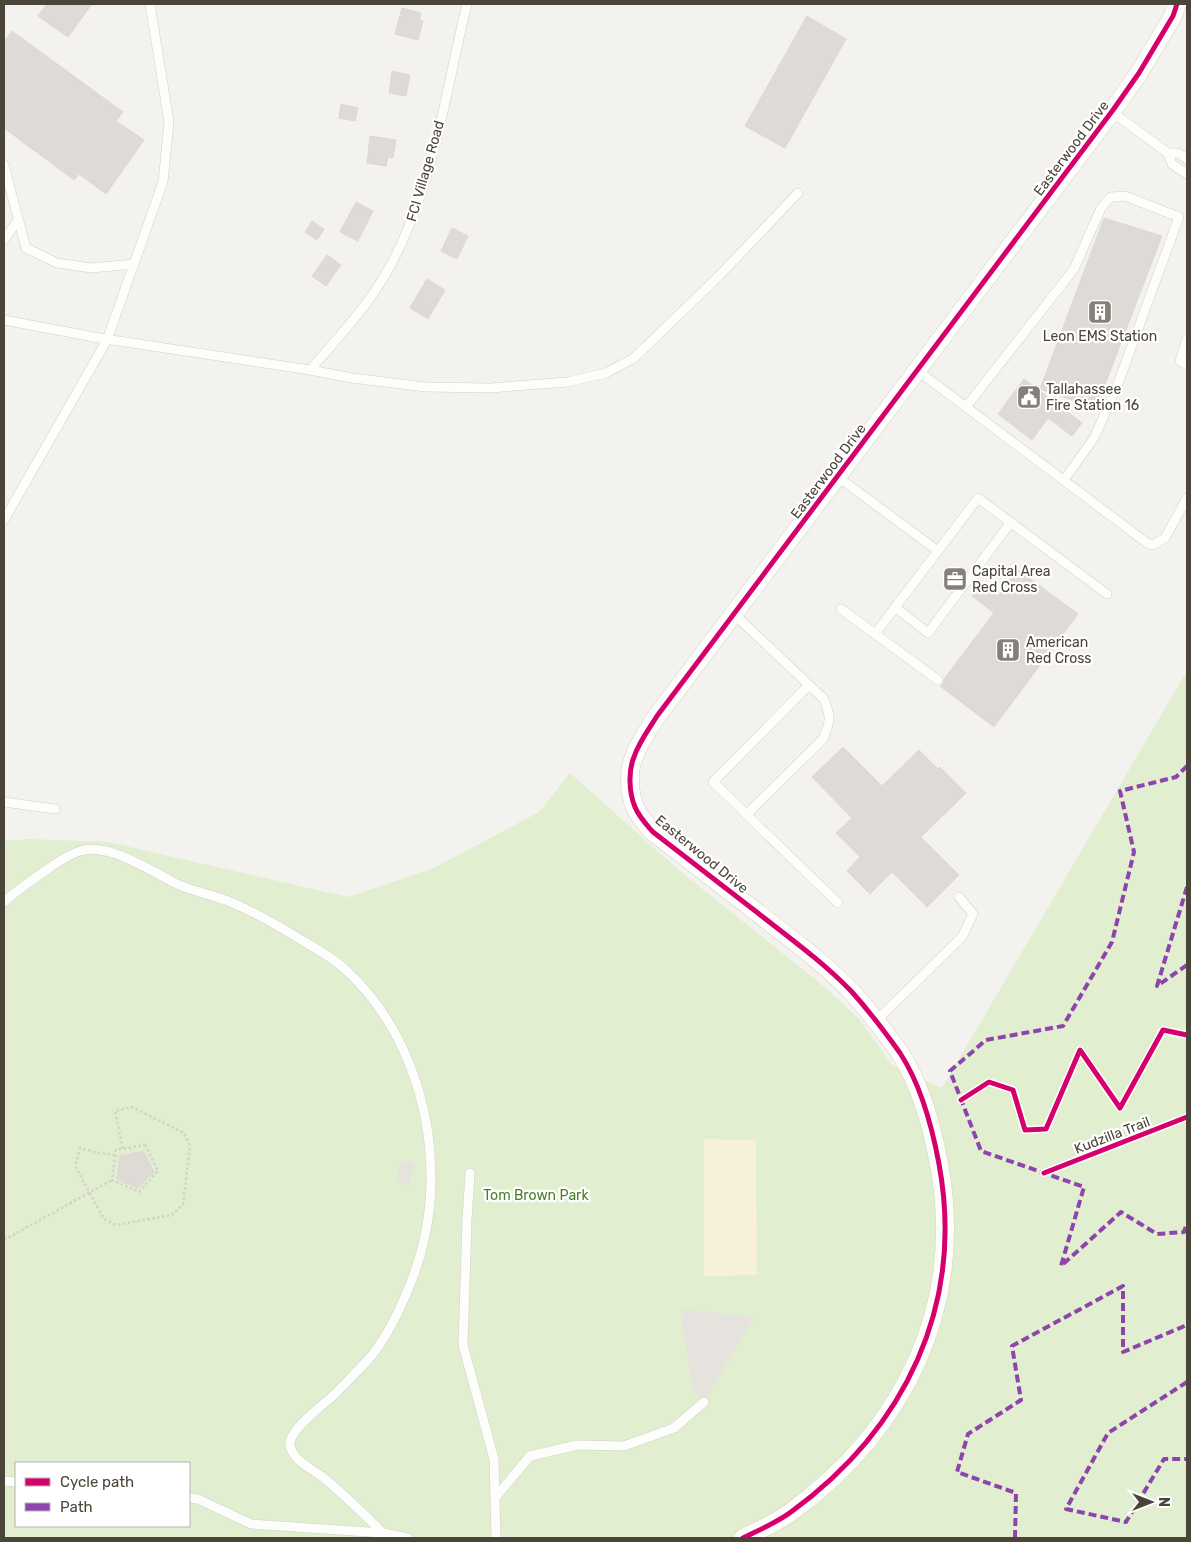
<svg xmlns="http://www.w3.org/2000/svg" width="1191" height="1542" viewBox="0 0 1191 1542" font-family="Rubik,sans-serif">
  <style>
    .green { fill: #e1eecf; fill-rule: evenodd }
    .sand { fill: #f7f0da }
    .parking { fill: #e6e3df }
    .building { fill: #dedbd6; stroke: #dcd9d4 }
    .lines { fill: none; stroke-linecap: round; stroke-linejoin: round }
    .lane-casing { stroke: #d2d0cb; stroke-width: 10 }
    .street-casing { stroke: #d2d0cb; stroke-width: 19 }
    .path { stroke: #d3d2cc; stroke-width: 2.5; stroke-dasharray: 2.5 2.5; stroke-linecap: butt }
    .lane { stroke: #fdfdfc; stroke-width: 9 }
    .street { stroke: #fdfdfc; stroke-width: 18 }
    .quiet { stroke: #8e44ad; stroke-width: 4; stroke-dasharray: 8 4; stroke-linecap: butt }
    .cycleway-casing { stroke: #fff; stroke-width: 8 }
    .cycleway { stroke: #d6006c; stroke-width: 5 }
    .labels { text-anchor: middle; stroke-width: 4.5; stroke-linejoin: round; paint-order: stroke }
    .street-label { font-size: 14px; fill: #4b4439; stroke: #fff }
    .poi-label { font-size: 14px; fill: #4b4439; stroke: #fff; text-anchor: start }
    .park-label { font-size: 14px; fill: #4a7f2a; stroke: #fff }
  </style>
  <rect width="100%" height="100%" fill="#f4f2ee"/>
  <path class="green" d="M 1187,671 L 1187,1538 L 4,1538 L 4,841 L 30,839 L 108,842 L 348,897 L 434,868 L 539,812 L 570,773 L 680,871 L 822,985 L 858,1018 L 893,1066 L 942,1088 ZM 16,1463 L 189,1463 L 189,1526 L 16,1526 Z"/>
  <polygon class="sand" points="704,1139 756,1140 757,1275 704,1276"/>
  <g class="parking">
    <polygon points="402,1160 415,1164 409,1185 396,1181"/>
    <polygon points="680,1309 754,1317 704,1402 693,1392"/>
  </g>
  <g class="building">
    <polygon points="47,4 92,4 68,37 38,16"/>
    <polygon points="402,8 421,13 419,20 423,21 418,40 395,34"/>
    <polygon points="807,16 846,39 785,148 745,126"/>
    <polygon points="12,31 123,112 116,121 144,140 106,194 79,174 74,180 4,128 4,42"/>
    <polygon points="392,71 410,75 406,96 389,93"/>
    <polygon points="341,104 358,108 355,121 339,118"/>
    <polygon points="370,136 396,140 393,158 388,157 386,166 367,163"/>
    <polygon points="356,202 373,211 358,241 340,232"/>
    <polygon points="1104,218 1162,236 1096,408 1040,389"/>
    <polygon points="312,221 324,229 317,240 305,232"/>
    <polygon points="452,228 468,236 457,259 441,251"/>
    <polygon points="327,255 341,265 326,286 312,276"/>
    <polygon points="427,279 445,290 428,319 410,308"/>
    <polygon points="1024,379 1082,423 1072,436 1048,418 1032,440 998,414"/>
    <polygon points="1017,569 1078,614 994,727 940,686 943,684 944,679 994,613 972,596 981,583 998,596"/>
    <polygon points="843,747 882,786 919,750 938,769 940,767 966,793 921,837 959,875 927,907 892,872 870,894 847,871 860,857 836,833 852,818 812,777"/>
    <polygon points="143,1151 154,1172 138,1188 117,1179 120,1156"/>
  </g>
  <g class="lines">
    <defs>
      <g id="lane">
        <polyline points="1112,112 1168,153 1172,164 1187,174"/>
        <polyline points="1168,153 1178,153 1187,159"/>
        <polyline points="4,165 26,248 57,263 91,268 134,264"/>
        <polyline points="4,240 18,220"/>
        <polyline points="4,320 99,338 310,370 352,378 426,387 490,388 567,382 606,373 634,358 718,277 798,193"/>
        <polyline points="1187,339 1180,361 1187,365"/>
        <path d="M 310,370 C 338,338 369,305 389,268 C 434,187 445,93 467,4"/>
        <polyline points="918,371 1147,543 1153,545 1165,538 1187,498"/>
        <polyline points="966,407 1074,269 1101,208 1111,197 1125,196 1179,217 1116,389 1094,438 1064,480"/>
        <polyline points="838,477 938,551"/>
        <polyline points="4,520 107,340 163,182 169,122 150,4"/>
        <polyline points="895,607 928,633 1011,522"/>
        <polyline points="841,609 938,680"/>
        <path d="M 734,614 L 824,699 C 831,718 831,720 823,739 L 746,815"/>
        <polyline points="875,634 978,498 1107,594"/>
        <polyline points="809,685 713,782 838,903"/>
        <polyline points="4,802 55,809"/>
        <path d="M 4,902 C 16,891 29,882 42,873 C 55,864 68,854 84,850 C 111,845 150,870 173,882 C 190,891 210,894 228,901 C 255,912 279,926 303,941 C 319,950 334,959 347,971 C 403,1023 431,1102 431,1178 C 431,1216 422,1257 407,1292 C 397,1316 385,1341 367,1361 C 356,1372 345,1384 334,1395 C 323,1405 287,1431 290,1446 C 291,1449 293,1453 295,1456 C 302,1465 315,1471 324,1478 C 344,1495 364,1514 383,1533"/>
        <polyline points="876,1021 962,937 973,914 959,897"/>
        <polyline points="470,1173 467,1220 463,1345 494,1459 496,1538"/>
        <polyline points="4,1481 16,1482"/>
        <polyline points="189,1498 198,1499 251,1524 383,1533 408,1538"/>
        <polyline points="495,1498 530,1456 577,1445 624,1446 674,1428 704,1402"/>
      </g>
      <path id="street" d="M 743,1538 C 759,1530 776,1523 791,1512 C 905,1429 965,1305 939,1164 C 932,1126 921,1085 900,1053 C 885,1032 869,1011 852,992 C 822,961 787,936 754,910 C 720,884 687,858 653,832 C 646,824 639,817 635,807 C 629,793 628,771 634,757 C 639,742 649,729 657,716 L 1113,110 L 1139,73 L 1173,16 L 1177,4"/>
    </defs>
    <use href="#lane" class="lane-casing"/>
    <use href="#street" class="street-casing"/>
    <g class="path">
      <polygon points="145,1145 158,1171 139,1192 112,1180 116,1150"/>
      <polyline points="115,1155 99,1153 80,1148 75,1166 104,1219 116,1225 172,1215 183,1204 190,1146 184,1133 132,1107 115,1111 123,1149"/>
      <polyline points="4,1240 112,1180"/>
    </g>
    <use href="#lane" class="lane"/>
    <use href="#street" class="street"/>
    <g class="quiet">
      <polyline points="1187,766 1176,777 1120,791 1134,852 1112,942 1063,1026 986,1040 950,1071 981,1151 1084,1187 1061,1266 1121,1212 1157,1234 1184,1232 1187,1223"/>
      <polyline points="1187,887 1157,986 1187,965"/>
      <polyline points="1187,1382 1108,1433 1066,1509 1126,1522 1164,1459 1187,1459"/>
      <polyline points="1015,1538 1016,1493 957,1472 968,1434 1021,1400 1012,1346 1123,1286 1123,1352 1187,1325"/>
    </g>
    <defs>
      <g id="cycleway">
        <polyline points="961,1100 989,1082 1013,1090 1025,1130 1046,1129 1080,1050 1120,1108 1163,1030 1187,1035"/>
        <polyline points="1044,1173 1187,1117"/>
        <path d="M 743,1538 C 759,1530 776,1523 791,1512 C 905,1429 965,1305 939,1164 C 932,1126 921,1085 900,1053 C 885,1032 869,1011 852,992 C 822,961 787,936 754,910 C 720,884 687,858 653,832 C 646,824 639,817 635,807 C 629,793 628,771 634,757 C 639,742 649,729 657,716 L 1113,110 L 1139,73 L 1173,16 L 1177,4"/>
      </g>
    </defs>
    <use href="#cycleway" class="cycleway-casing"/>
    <use href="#cycleway" class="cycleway"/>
  </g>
  <defs>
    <symbol id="building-square" viewBox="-11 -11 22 22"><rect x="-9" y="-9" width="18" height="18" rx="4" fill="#868178" stroke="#fff"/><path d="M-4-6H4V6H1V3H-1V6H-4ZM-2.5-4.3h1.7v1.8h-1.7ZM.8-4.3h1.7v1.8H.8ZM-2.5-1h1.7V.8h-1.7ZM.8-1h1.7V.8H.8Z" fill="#fff"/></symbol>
    <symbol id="civic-square" viewBox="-11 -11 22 22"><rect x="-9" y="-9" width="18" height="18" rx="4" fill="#868178" stroke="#fff"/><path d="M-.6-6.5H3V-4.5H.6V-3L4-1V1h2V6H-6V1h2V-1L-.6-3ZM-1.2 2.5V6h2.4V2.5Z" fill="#fff"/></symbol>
    <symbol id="office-square" viewBox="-11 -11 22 22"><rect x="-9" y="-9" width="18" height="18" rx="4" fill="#868178" stroke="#fff"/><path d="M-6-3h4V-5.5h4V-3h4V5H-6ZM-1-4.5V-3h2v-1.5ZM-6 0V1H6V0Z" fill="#fff"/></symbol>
  </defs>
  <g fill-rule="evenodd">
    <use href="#building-square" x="1086" y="298" width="28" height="28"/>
    <use href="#civic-square" x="1015" y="383" width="28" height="28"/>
    <use href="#office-square" x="941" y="565" width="28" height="28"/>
    <use href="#building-square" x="994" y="636" width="28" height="28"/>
  </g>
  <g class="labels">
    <g class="street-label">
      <text transform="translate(1071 148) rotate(-53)" y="5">Easterwood Drive</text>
      <text transform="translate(425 171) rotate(-74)" y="5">FCI Village Road</text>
      <text transform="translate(828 471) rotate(-53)" y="5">Easterwood Drive</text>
      <text transform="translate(702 854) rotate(39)" y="5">Easterwood Drive</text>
      <text transform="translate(1112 1135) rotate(-21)" y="5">Kudzilla Trail</text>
    </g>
    <g class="poi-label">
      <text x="1100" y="341" text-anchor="middle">Leon EMS Station</text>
      <text x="1046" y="394">Tallahassee<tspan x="1046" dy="16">Fire Station 16</tspan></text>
      <text x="972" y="576">Capital Area<tspan x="972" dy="16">Red Cross</tspan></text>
      <text x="1026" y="647">American<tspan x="1026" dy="16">Red Cross</tspan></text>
    </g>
    <g class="park-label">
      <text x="536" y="1200">Tom Brown Park</text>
    </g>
  </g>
  <rect width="1191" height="1542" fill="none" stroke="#4b4439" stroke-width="10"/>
  <rect x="15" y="1462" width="175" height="65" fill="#ffffff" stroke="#b7b4b0"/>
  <rect x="25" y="1478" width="25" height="8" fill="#d6006c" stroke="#b7b4b0"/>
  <text x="60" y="1487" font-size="15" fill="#4b4439">Cycle path</text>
  <rect x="25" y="1503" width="25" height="8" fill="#8e44ad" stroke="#b7b4b0"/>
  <text x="60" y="1512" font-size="15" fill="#4b4439">Path</text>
  <g transform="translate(1151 1502) rotate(90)" stroke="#ffffff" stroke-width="4" paint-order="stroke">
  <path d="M0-4L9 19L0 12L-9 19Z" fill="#4b4439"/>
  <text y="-8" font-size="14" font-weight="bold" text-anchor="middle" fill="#4b4439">N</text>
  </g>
</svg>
